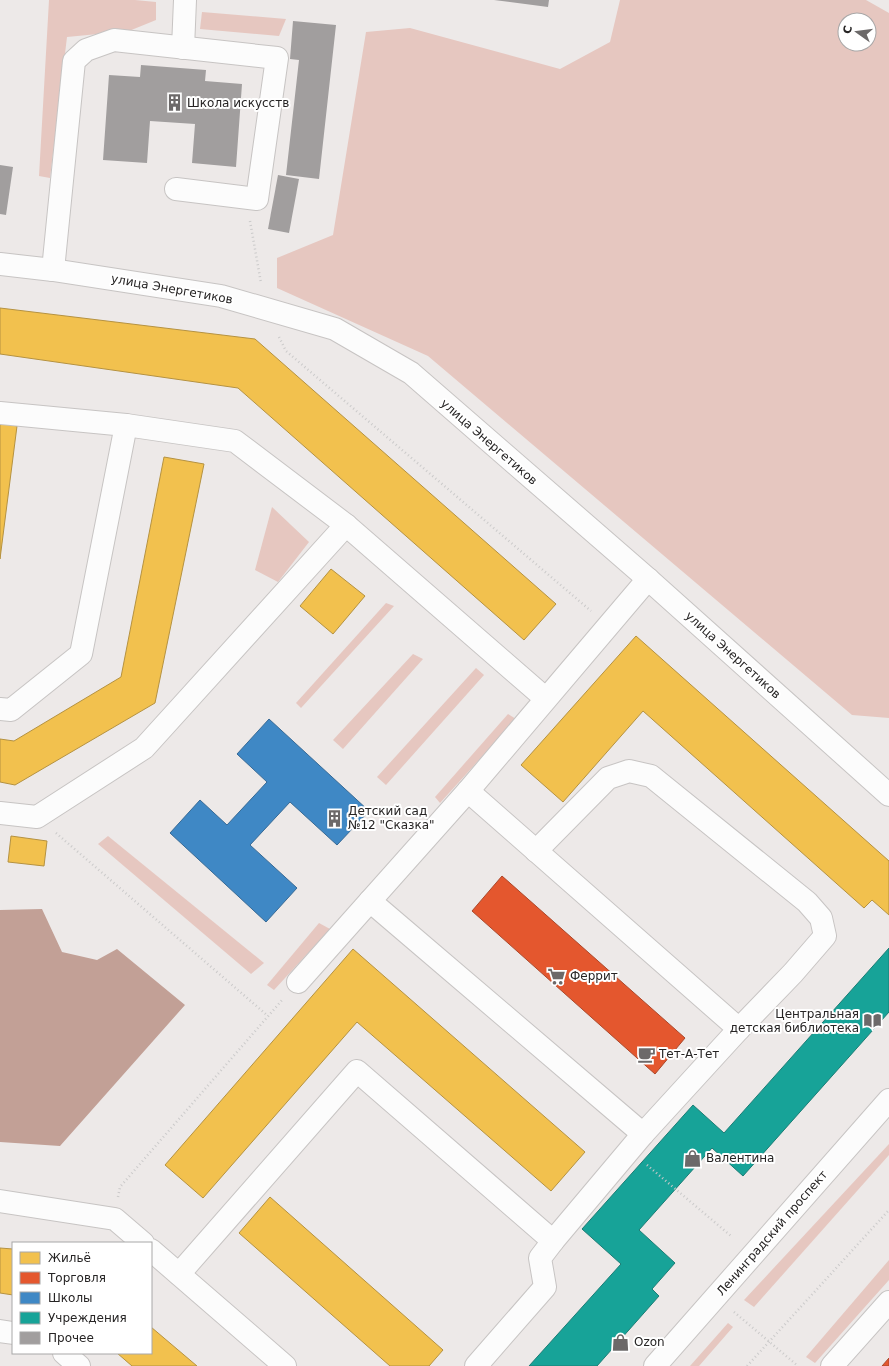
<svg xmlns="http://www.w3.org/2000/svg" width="889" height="1366" viewBox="0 0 889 1366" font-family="'DejaVu Sans',sans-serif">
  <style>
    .forest { fill: #e6c7c0; fill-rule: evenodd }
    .water { fill: #c2a096 }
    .homes { fill: #f2c14e; stroke: #b59241 }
    .shops { fill: #e4572e; stroke: #ab482b }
    .schools { fill: #3f88c5; stroke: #386a95 }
    .public { fill: #17a398; stroke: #1c7d75 }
    .building { fill: #a19e9e }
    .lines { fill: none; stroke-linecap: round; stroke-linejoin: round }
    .minor-casing { stroke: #c7c4c3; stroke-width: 24 }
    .path { stroke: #cbcaca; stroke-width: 2.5; stroke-dasharray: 1 3; stroke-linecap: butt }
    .minor { stroke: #fcfcfc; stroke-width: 22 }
    .labels { text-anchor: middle; stroke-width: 4; stroke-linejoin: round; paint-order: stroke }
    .poi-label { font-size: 12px; fill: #262424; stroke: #fff; text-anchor: start }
    .street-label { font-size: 12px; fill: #262424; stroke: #fff }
  </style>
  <rect width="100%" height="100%" fill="#ede9e8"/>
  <g class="forest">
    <polygon points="49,0 135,0 156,2 156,20 129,31 67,37 50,178 39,176"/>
    <path d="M 620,0 L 866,0 L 889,13 L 889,718 L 852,715 L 428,356 L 277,288 L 277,258 L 333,235 L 366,32 L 410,28 L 560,69 L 610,42 ZM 845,20 L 869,20 L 869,44 L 845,44 Z"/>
    <polygon points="202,12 286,19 279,36 200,29"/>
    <polygon points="272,507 309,542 278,582 255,570"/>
    <polygon points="386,603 394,606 301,708 296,703"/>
    <polygon points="413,654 423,659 343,749 333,740"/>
    <polygon points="476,668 484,675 386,785 377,777"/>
    <polygon points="508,714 516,719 440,803 435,797"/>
    <polygon points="108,836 264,963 251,974 98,844"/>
    <polygon points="319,923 330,929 274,990 267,985"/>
    <polygon points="889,1144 889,1155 754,1307 744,1300"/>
    <polygon points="889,1260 889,1280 815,1363 806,1357"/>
    <polygon points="728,1323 733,1327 699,1366 690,1366"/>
  </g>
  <polygon class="water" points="42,909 62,952 97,960 117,949 185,1005 60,1146 0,1142 0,910"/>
  <g class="homes">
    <polygon points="0,308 255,339 556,604 524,640 238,388 0,354"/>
    <polygon points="0,423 17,426 0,559"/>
    <polygon points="164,457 204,464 155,703 15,785 0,782 0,739 14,741 121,677"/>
    <polygon points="331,569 365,596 333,634 300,606"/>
    <polygon points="636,636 889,861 889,915 872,900 864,908 643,711 563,802 521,765"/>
    <polygon points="11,836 47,841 44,866 8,862"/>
    <polygon points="353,949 585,1152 551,1191 357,1022 203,1198 165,1165"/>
    <polygon points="270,1197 443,1350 429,1366 390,1366 239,1233"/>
    <polygon points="0,1248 13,1249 13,1295 0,1293"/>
    <polygon points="151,1327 197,1366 132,1366 117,1353 151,1353"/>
  </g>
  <g class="shops">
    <polygon points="502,876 685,1038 655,1074 472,911"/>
    <polygon points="889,1358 889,1366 882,1366"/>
  </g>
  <polygon class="schools" points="269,719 369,811 337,845 290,802 250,845 297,888 266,922 170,833 200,800 227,825 267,782 237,754"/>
  <polygon class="public" points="889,948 889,1012 743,1176 712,1148 639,1230 675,1263 652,1289 659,1296 597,1366 529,1366 621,1264 582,1229 693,1105 724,1133"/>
  <g class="building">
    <polygon points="494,0 549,0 548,7"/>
    <polygon points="293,21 336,25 319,179 286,175 299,60 290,59"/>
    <polygon points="141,65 206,70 205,81 242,84 236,167 192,163 195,124 150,121 147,163 103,160 109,75 140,77"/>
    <polygon points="0,165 13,167 6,215 0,214"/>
    <polygon points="278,175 299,179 289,233 268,229"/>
  </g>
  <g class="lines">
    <defs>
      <g id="minor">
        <polyline points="183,48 185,0"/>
        <polyline points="0,264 53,270 221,296 335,329 411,373 648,579 889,795"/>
        <polyline points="53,270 74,61 86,50 114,40 277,58 257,199 176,189"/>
        <polyline points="0,413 126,425 235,441 346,525 545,698"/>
        <polyline points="0,709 11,710 81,654 126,425"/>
        <polyline points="468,791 739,1029 643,1134 553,1241 540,1258 545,1287 476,1366"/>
        <polyline points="0,813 37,817 144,748 346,525"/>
        <polyline points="536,851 608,778 629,771 651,776 807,902 821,918 825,936 793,973 739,1029"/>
        <polyline points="298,982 370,901"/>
        <polyline points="643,1134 370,901 468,791 648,579"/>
        <polyline points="0,1201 115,1219 143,1243"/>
        <polyline points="151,1250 285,1366"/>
        <polyline points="179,1274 357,1071 553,1241"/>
        <polyline points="0,1331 13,1333"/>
        <polyline points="64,1353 79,1366"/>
        <polyline points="655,1366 889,1100"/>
        <polyline points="832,1366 889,1302"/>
      </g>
    </defs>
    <use href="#minor" class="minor-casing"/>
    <g class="path">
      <polyline points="250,221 261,283"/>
      <polyline points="279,337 286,351 591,611"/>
      <polyline points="56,833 268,1016"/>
      <polyline points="647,1165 731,1236"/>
      <polyline points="118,1197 120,1187 283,999"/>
      <polyline points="734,1312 798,1366"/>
      <polyline points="747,1366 889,1210"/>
    </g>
    <use href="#minor" class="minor"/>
  </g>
  <defs>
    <symbol id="building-bare" viewBox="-9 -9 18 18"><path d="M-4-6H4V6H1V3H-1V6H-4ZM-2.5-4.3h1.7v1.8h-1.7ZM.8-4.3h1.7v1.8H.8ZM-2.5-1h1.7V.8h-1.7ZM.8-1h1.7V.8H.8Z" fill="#6c6969" stroke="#fff" stroke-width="2.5" paint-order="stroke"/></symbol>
    <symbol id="supermarket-bare" viewBox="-9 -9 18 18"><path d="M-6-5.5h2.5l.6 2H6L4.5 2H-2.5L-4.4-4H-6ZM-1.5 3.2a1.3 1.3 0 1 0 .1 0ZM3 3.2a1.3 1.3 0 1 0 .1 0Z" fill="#6c6969" stroke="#fff" stroke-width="2.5" paint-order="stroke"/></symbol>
    <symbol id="library-bare" viewBox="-9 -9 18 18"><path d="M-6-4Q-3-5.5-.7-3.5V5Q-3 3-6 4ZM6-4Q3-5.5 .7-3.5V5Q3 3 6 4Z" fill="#6c6969" stroke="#fff" stroke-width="2.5" paint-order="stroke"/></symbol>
    <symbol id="cafe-bare" viewBox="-9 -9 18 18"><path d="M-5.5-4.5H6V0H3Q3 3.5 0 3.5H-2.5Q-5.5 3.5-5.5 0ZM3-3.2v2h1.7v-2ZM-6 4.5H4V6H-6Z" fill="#6c6969" stroke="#fff" stroke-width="2.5" paint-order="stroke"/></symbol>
    <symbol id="shop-bare" viewBox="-9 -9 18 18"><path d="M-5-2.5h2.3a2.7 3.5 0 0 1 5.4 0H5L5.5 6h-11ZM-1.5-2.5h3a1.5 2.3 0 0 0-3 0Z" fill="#6c6969" stroke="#fff" stroke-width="2.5" paint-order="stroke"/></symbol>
  </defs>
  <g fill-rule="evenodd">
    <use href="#building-bare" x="162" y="90" width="25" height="25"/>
    <use href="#building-bare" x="322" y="806" width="25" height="25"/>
    <use href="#supermarket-bare" x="544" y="964" width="25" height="25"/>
    <use href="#library-bare" x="860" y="1008" width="25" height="25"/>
    <use href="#cafe-bare" x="634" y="1042" width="25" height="25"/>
    <use href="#shop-bare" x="680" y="1146" width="25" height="25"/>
    <use href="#shop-bare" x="608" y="1330" width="25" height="25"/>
  </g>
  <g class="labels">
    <g class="poi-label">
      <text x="187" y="107">Школа искусств</text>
      <text x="348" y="815">Детский сад<tspan x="348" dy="14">№12 "Сказка"</tspan></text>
      <text x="570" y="980">Феррит</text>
      <text x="859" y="1018" text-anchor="end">Центральная<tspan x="859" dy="14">детская библиотека</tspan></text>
      <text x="659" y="1058">Тет-А-Тет</text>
      <text x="706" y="1162">Валентина</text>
      <text x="634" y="1346">Ozon</text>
    </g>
    <g class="street-label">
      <text transform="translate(172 289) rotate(10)" y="4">улица Энергетиков</text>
      <text transform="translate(489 442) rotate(41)" y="4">улица Энергетиков</text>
      <text transform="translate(733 655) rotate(42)" y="4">улица Энергетиков</text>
      <text transform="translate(772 1233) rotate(-49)" y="4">Ленинградский проспект</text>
    </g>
  </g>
  <rect x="12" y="1242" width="140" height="112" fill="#ffffff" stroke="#a8a7a7"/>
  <rect x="20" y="1252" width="20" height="12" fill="#f2c14e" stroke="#a8a7a7"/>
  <text x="48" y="1262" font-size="12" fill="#262424">Жильё</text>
  <rect x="20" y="1272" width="20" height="12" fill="#e4572e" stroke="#a8a7a7"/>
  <text x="48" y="1282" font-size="12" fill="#262424">Торговля</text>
  <rect x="20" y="1292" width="20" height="12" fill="#3f88c5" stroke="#a8a7a7"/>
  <text x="48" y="1302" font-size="12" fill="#262424">Школы</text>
  <rect x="20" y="1312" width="20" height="12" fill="#17a398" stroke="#a8a7a7"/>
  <text x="48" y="1322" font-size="12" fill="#262424">Учреждения</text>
  <rect x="20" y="1332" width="20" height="12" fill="#a19e9e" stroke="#a8a7a7"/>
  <text x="48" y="1342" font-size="12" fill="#262424">Прочее</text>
  <g transform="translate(857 32) rotate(284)"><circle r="19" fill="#ffffff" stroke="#a8a7a7"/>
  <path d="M0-3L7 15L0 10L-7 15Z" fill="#6c6969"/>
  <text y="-6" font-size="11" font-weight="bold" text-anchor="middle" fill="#262424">С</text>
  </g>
</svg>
